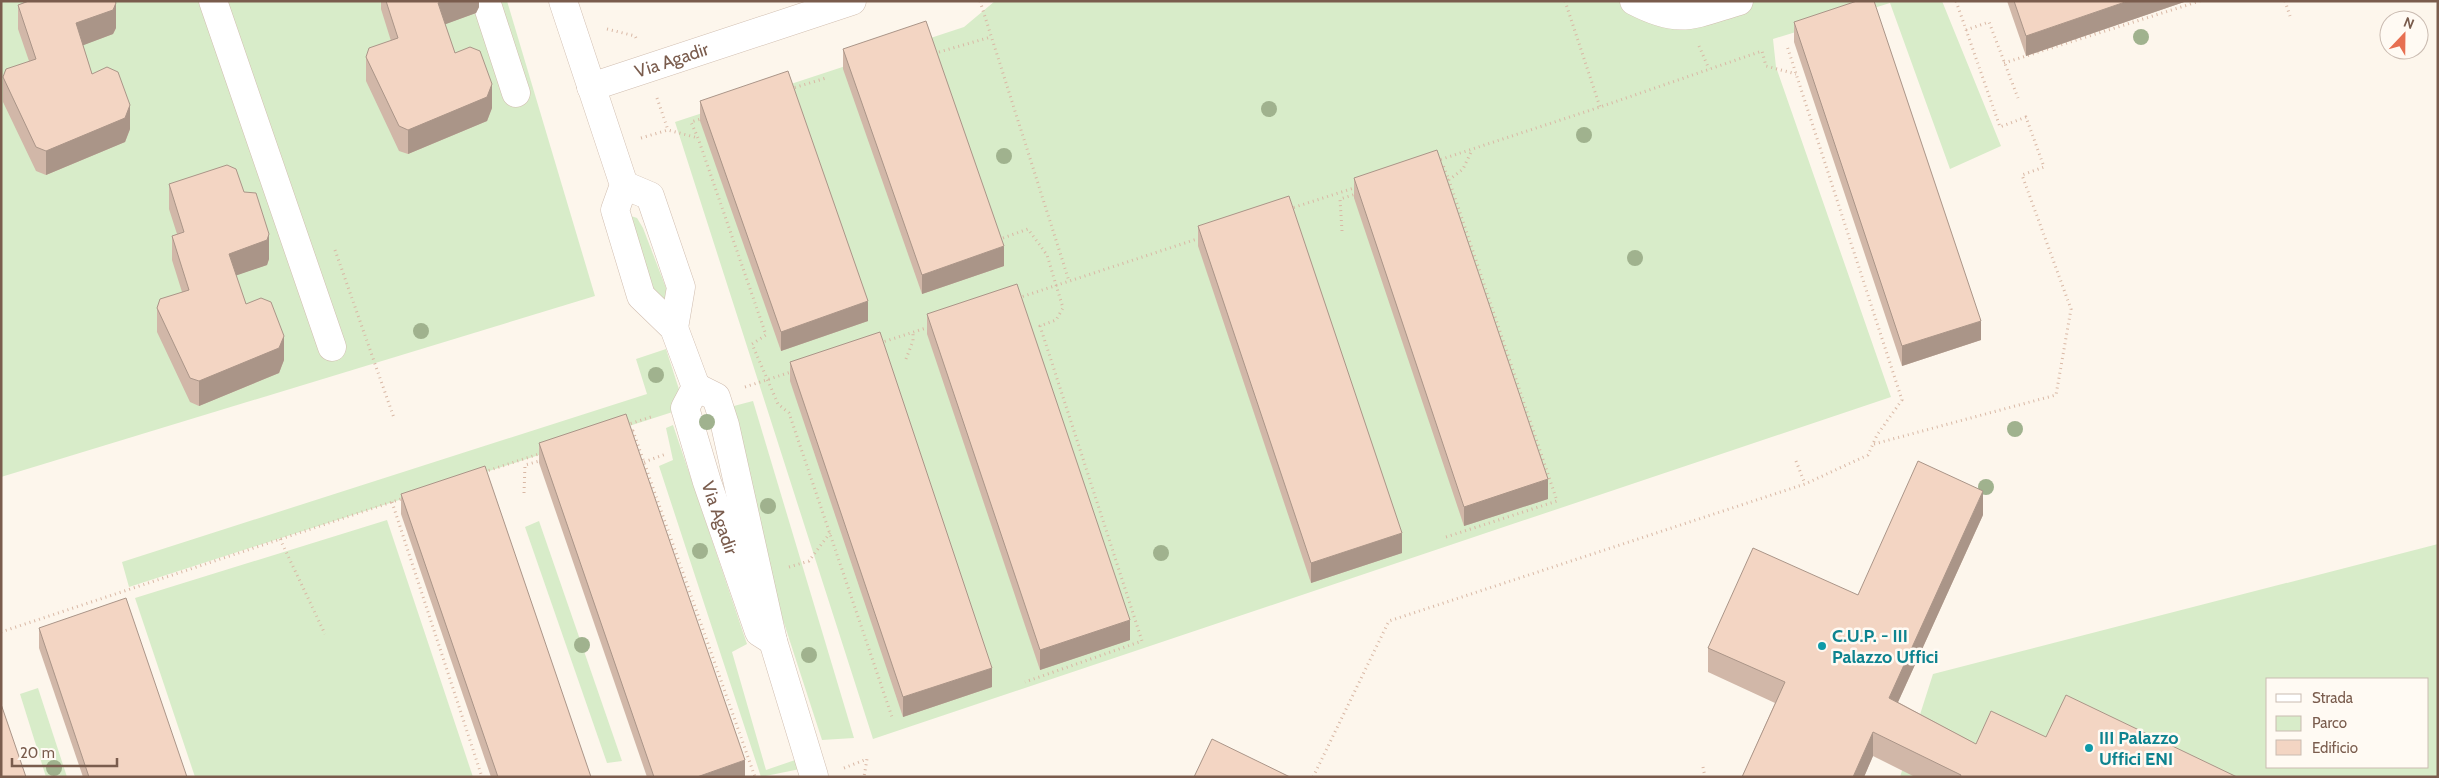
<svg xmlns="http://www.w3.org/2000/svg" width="2439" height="778" viewBox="0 0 2439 778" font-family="Cabin,sans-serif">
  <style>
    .green { fill: #d8ecc9; fill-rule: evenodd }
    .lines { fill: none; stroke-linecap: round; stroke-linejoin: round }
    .minor-casing { stroke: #d1beb0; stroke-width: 29 }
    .path { stroke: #d9b8a5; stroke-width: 3; stroke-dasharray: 1 4; stroke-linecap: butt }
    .minor { stroke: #fff; stroke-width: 28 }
    .tree { fill: #a0b28e }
    .wall { fill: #d1b7a8 }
    .shaded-wall { fill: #aa9588 }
    .building { fill: #f3d5c3; stroke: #aa9588 }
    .culture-dot { fill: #0f9aa8; stroke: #fffaf3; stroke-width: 2 }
    .labels { text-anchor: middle; stroke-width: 5; stroke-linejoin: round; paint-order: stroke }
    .street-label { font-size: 18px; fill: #7a5c4d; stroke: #fffaf3 }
    .culture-label { font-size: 18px; font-weight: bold; fill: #0d838f; stroke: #fffaf3; text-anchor: start }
  </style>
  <rect width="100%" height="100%" fill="#fdf6ec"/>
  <g class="green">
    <polygon points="1,1 507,1 595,296 1,477"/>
    <polygon points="995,1 1942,1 2001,146 1950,169 1890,3 1773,39 1776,67 1891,397 873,739 675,122 964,27"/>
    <polygon points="631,216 637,218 643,228 671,301 668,311 655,298"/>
    <polygon points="666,349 685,408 129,587 122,562 647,394 636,359"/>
    <polygon points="753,401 854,738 822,740 771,583 730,407"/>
    <polygon points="673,425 747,644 732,652 766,770 798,759 800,769 761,777 659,466 673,460 666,428"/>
    <polygon points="387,520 473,777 195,777 135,598"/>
    <polygon points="539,521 622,761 607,763 525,527"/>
    <path d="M 2438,544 L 2438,777 L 1900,777 L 1933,674 ZM 2268,679 L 2428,679 L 2428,767 L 2268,767 Z"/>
    <polygon points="38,688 67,777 46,777 20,694"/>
  </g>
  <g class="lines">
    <defs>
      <g id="minor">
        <polyline points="213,1 332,347"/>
        <polyline points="486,1 516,93"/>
        <path id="s1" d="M 563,1 L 624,185 L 615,210 L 641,296 L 674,328 L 696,387 L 685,408 L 707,482 L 759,632 L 773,641"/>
        <path d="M 1634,1 C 1680,25 1692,15 1739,1"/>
        <path id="s2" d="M 591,87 L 852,1"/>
        <polyline points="624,185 650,196 681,287 674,328"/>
        <polyline points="696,387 716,397 725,425 773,641 814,776"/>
      </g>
    </defs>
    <use href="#minor" class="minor-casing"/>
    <g class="path">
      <polyline points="980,1 1069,281"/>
      <polyline points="1565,1 1600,107"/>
      <polyline points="2285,1 2290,16"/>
      <polyline points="607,29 635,36 636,38"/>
      <polyline points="1966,30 1989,22 2018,98"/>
      <polyline points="1699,46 1709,69"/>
      <polyline points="939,52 991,37"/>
      <polyline points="2004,63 2200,1"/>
      <polyline points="790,89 826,78"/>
      <polyline points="657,98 668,130"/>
      <polyline points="704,118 691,122 698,138 766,335 752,344 778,404 789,413 893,720"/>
      <polyline points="641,138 668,130 698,138"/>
      <polyline points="1436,161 1600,107 1762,51 1766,66 1796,74"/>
      <polyline points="1440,167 1443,165 1449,180"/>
      <polyline points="1289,209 1357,187"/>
      <polyline points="1342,231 1340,199 1356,194"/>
      <polyline points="1003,238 1028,229 1047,255 1063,308 1056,320 1040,326 1142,641 1025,682"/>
      <polyline points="335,250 394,418"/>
      <polyline points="1018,298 1200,238"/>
      <polyline points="880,343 929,327"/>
      <polyline points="906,359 913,341 913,332"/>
      <polyline points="745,387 794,371"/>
      <polyline points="626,425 654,416"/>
      <polyline points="628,433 633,431 755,777"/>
      <polyline points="1874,444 2056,395 2071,309 2022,175 2044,167 2026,117 2000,127 1956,1"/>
      <polyline points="1796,461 1805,484"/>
      <polyline points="644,462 666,454"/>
      <polyline points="484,472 542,453"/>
      <polyline points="524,493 525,465 543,460"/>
      <polyline points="392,502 482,777"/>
      <polyline points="1446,537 1557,501 1449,180 1463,169 1472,150"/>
      <polyline points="280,539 325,634"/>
      <polyline points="789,567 809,561 830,533"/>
      <polyline points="1,632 404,498"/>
      <polyline points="1703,767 1705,777"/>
      <polyline points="844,768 867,759 864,777"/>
      <polyline points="1313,777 1389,621 1805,484 1868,455 1877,435 1902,400 1787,46"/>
    </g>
    <use href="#minor" class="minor"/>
  </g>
  <g class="tree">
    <circle cx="2141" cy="37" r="8"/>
    <circle cx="1269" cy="109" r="8"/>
    <circle cx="1584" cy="135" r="8"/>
    <circle cx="1004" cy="156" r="8"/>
    <circle cx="1635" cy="258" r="8"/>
    <circle cx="421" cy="331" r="8"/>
    <circle cx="656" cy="375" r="8"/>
    <circle cx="707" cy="422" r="8"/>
    <circle cx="2015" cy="429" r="8"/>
    <circle cx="1986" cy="487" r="8"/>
    <circle cx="768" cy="506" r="8"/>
    <circle cx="700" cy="551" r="8"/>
    <circle cx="1161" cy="553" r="8"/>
    <circle cx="582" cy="645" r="8"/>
    <circle cx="809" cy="655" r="8"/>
    <circle cx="54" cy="768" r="8"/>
  </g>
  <g class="wall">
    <polygon points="23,1 115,1 116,28 113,34 83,45 92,74 130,129 125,142 46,175 36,171 3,102 3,77 29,61 18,29 18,5 23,3"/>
    <polygon points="381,1 479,1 479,7 476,13 445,24 455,53 492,108 487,121 408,154 399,151 366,81 366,57 391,41 381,9"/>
    <polygon points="2007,1 2187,1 2026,56"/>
    <polygon points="1794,22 1981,340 1902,366 1794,42"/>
    <polygon points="843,49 1004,266 922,294 843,69"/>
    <polygon points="700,101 868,321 781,351 700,121"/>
    <polygon points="1354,178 1548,499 1464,526 1354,198"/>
    <polygon points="169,184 244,192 269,259 267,265 236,275 246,304 284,360 279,373 199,406 190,402 157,332 157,308 182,292 172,260 172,236 177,234 169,209"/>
    <polygon points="1198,226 1402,553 1311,583 1198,246"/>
    <polygon points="927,314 1130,640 1040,670 927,334"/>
    <polygon points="790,362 992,687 903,717 790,381"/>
    <polygon points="539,443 745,777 647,777 539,463"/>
    <polygon points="401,494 591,777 491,777 401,514"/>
    <polygon points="1983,515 1898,702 1976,744 2046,737 2237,777 1915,777 1873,756 1864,777 1742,777 1775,703 1708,672 1708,648 1858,595"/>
    <polygon points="39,628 187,777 83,777 39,648"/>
  </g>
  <g class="shaded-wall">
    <polygon points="442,1 479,1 479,7 476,13 438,27 438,3"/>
    <polygon points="2128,1 2187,1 2026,56 2026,36"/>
    <polygon points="116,3 116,28 113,34 76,48 76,23"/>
    <polygon points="492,84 492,108 487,121 408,154 408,130"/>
    <polygon points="130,105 130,129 125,142 46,175 46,151"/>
    <polygon points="269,234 269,259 267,265 229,278 229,254"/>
    <polygon points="1004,246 1004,266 922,294 922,275"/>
    <polygon points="868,301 868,321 781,351 781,332"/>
    <polygon points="1981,321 1981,340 1902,366 1902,346"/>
    <polygon points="284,336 284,360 279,373 199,406 199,381"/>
    <polygon points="1548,479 1548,499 1464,526 1464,507"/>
    <polygon points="1983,491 1983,515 1889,722 1889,698"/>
    <polygon points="1402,533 1402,553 1311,583 1311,563"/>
    <polygon points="1130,620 1130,640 1040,670 1040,650"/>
    <polygon points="992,668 992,687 903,717 903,697"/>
    <polygon points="1873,732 1873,756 1864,777 1853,777"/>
    <polygon points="745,760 745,777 697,777"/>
  </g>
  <g class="building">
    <polygon points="29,1 115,1 116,3 113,10 76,23 92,74 107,67 118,72 130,105 125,118 46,151 36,147 3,77 6,69 36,59 18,5"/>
    <polygon points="386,1 442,1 438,3 455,53 470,47 480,51 492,84 487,97 408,130 399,126 366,57 369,48 398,38"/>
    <polygon points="1857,1 1874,1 1981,321 1902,346 1794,22"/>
    <polygon points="2014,1 2128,1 2026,36"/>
    <polygon points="926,21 1004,246 922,275 843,49"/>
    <polygon points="788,71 868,301 781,332 700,101"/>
    <polygon points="1437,150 1548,479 1464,507 1354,178"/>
    <polygon points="227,165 236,169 244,192 256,193 269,234 267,240 229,254 246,304 261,298 271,302 284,336 279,348 199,381 190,378 157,308 160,299 189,290 172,236 184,232 169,184"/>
    <polygon points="1289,196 1402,533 1311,563 1198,226"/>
    <polygon points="1017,284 1130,620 1040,650 927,314"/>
    <polygon points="880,332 992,668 903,697 790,362"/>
    <polygon points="626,414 745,760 697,777 654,777 539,443"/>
    <polygon points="1918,461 1983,491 1889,698 1976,744 1991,711 2046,737 2066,695 2237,777 1960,777 1961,775 1873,732 1853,777 1742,777 1785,682 1708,648 1753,548 1858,595"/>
    <polygon points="485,466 591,777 498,777 401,494"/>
    <polygon points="126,598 187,777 89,777 39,628"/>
    <polygon points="1,704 26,777 1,777"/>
    <polygon points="1212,739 1290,777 1194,777"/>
  </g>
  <g class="culture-dot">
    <circle cx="1822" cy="646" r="5"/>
    <circle cx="2089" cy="748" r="5"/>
  </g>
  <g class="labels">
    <g class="street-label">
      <text dy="6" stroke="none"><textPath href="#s2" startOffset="85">Via Agadir</textPath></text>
      <text dy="6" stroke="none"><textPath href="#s1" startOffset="558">Via Agadir</textPath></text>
    </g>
    <g class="culture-label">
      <text x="1832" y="642">C.U.P. - III<tspan x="1832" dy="21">Palazzo Uffici</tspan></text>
      <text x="2099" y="744">III Palazzo<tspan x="2099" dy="21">Uffici ENI</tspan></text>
    </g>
  </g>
  <rect width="2439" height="778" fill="none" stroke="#7a5c4d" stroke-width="5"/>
  <rect x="2266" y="678" width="162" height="90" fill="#fffaf3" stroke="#cabbb1"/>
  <rect x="2276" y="694" width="25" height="8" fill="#ffffff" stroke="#cabbb1"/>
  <text x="2312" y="703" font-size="15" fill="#7a5c4d">Strada</text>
  <rect x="2276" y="716" width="25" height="15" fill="#d8ecc9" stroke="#cabbb1"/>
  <text x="2312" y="728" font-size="15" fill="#7a5c4d">Parco</text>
  <rect x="2276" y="740" width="25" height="15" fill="#f3d5c3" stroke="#cabbb1"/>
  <text x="2312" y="753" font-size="15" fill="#7a5c4d">Edificio</text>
  <g transform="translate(2404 35) rotate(22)"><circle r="24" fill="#fffaf3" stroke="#cabbb1"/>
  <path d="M0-4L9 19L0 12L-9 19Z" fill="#e76f51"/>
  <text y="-8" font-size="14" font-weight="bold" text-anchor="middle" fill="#7a5c4d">N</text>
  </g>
  <path d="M12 758v8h105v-8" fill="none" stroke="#7a5c4d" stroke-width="2.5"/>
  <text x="20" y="758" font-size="15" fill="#7a5c4d" stroke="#fffaf3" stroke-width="4" paint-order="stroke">20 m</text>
</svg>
